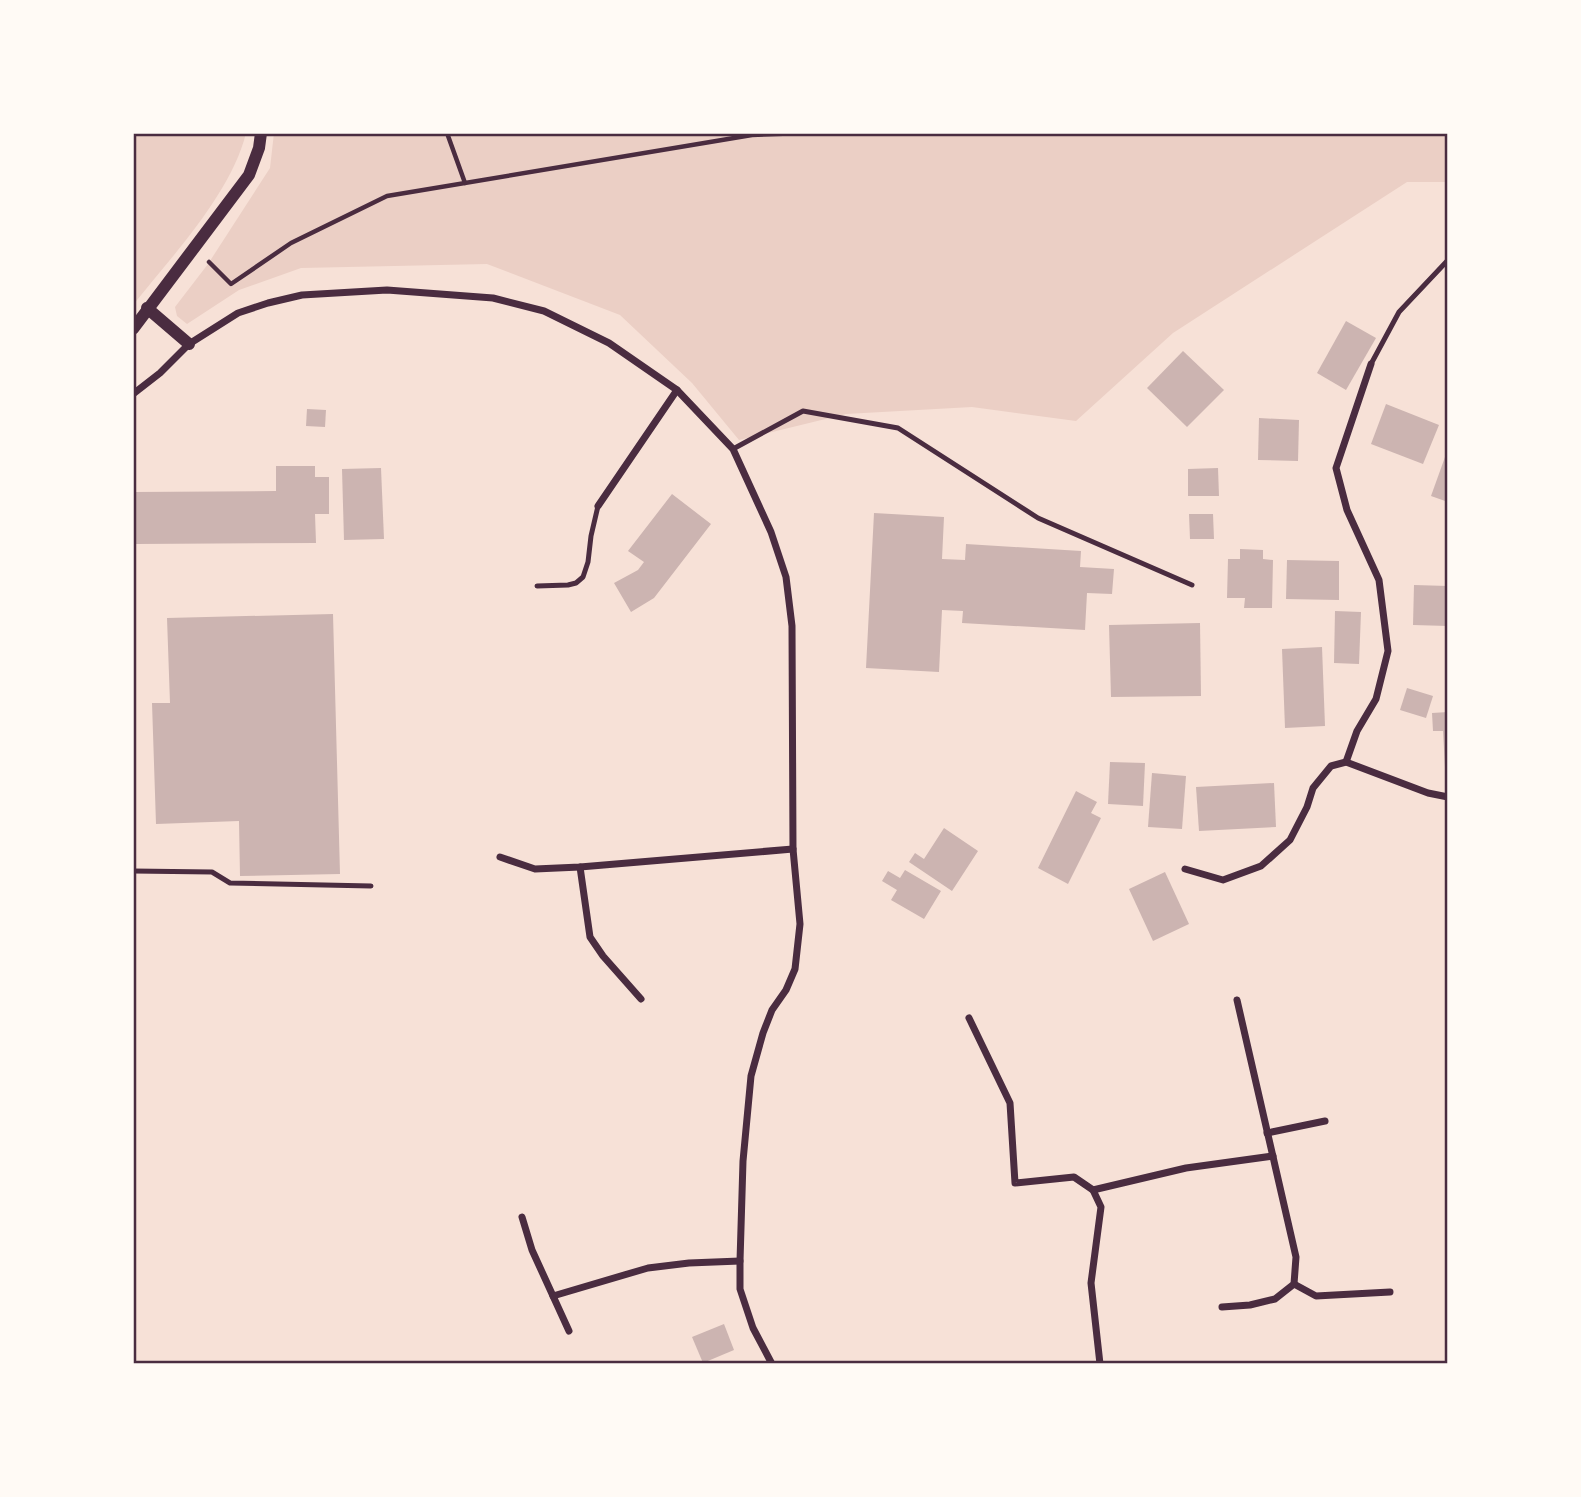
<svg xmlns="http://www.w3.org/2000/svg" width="1581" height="1497" viewBox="0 0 1581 1497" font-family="'DM Sans',sans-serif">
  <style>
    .green { fill: #ebcfc5 }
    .building { fill: #ccb4b1 }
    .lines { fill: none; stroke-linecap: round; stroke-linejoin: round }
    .path { stroke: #4a2c40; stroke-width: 4.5 }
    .service { stroke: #4a2c40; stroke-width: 5 }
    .minor { stroke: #4a2c40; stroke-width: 7 }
    .tertiary { stroke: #4a2c40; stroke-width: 12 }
    .neatline { fill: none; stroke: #4a2c40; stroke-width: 2.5 }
  </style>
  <rect width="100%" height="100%" fill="#f7e1d7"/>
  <g class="green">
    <path d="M 133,133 L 246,133 C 231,194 172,256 133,305 Z"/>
    <polygon points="274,133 1448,133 1448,182 1407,182 1173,333 1076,421 972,407 846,414 739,440 692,383 620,315 487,264 301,268 239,290 187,324 177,316 175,307 208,264 270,168"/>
  </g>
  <g class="building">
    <polygon points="1346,321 1376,338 1346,390 1317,373"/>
    <polygon points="1183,351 1224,390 1187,427 1147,388"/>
    <polygon points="1386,404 1439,425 1423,464 1371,444"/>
    <polygon points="307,409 326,410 325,427 306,426"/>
    <polygon points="1259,418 1299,420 1298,461 1258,460"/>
    <polygon points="1445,457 1448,458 1448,502 1431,496"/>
    <polygon points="276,466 315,466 315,477 329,477 329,514 315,514 316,543 135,544 134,492 276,491"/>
    <polygon points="381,468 384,539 344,540 342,469"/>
    <polygon points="1218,468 1219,496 1188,496 1188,469"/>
    <polygon points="672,494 711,524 654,598 631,612 614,583 638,570 644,562 628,551"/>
    <polygon points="874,513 944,517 942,559 965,560 966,544 1081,551 1080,567 1114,569 1112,594 1087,593 1085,630 962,623 963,611 942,610 939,672 866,668"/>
    <polygon points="1189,514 1213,514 1214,539 1190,539"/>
    <polygon points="1240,549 1263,550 1263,559 1273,560 1272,608 1244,608 1245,598 1227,598 1228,559 1240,559"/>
    <polygon points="1287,560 1339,561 1339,600 1286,599"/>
    <polygon points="1414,585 1448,586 1448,626 1413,625"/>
    <polygon points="1335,611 1361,612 1359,664 1334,663"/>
    <polygon points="333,614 340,874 240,876 239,821 156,824 152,703 170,703 167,618"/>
    <polygon points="1200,623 1201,696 1111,697 1109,625"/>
    <polygon points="1322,647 1325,726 1285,728 1282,649"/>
    <polygon points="1407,688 1433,696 1426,718 1400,710"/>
    <polygon points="1448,712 1448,767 1445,767 1443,731 1433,731 1432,713"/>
    <polygon points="1110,762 1145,763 1143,806 1108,804"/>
    <polygon points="1152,773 1186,776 1182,829 1148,827"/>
    <polygon points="1274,783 1276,827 1199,831 1196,787"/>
    <polygon points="1076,791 1097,802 1091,813 1101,818 1068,884 1038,868"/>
    <polygon points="944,828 978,851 952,891 909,862 915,853 924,859"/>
    <polygon points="905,870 941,891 924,919 891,900 897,890 882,881 888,871 900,878"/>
    <polygon points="1165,872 1189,924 1153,941 1129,889"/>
    <polygon points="724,1324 734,1350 703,1363 692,1337"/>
  </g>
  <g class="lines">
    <g class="path">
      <polyline points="447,133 465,183"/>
      <polyline points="209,262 231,284 291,243 387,196 752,135 804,133"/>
    </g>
    <g class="service">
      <polyline points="1371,364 1399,312 1448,260"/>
      <polyline points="733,449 803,411 898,428 1038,518 1192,585"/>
      <polyline points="537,586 568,585 576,583 583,577 588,562 591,536 598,506"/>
      <polyline points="133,871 212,872 230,883 371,886"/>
    </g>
    <g class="minor">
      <polyline points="133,394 160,373 189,344 238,313 268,303 302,295 387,290 493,298 544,311 609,343 677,390 733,449 771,532 786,577 792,626 793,849 800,924 795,969 786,990 772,1010 763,1033 751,1076 743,1161 740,1261 740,1289 753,1328 772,1364"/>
      <polyline points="598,506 677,390"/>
      <polyline points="1346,762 1357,731 1376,699 1388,651 1379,580 1347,510 1336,468 1371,364"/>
      <polyline points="500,857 535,869 580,867 793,849"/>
      <polyline points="580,867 590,937 603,956 641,999"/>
      <polyline points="1185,869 1223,880 1261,866 1290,840 1307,807 1313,788 1331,766 1346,762 1428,793 1448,797"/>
      <polyline points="969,1018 1010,1103 1015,1183 1074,1177 1093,1190 1101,1207 1091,1283 1100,1364"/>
      <polyline points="1267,1133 1325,1121"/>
      <polyline points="1093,1190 1186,1168 1273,1156"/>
      <polyline points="522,1217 532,1250 569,1331"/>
      <polyline points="1294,1284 1316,1296 1390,1292"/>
      <polyline points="553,1296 648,1268 689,1263 740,1261"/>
      <polyline points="1222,1307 1250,1305 1275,1299 1294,1284 1296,1257 1237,1000"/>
    </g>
    <g class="tertiary">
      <polyline points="147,308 189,344"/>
      <polyline points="133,329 249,175 259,148 261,133"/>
    </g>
  </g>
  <rect width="1581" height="1497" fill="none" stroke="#fffaf5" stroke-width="270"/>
  <rect x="135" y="135" width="1311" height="1227" class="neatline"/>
</svg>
